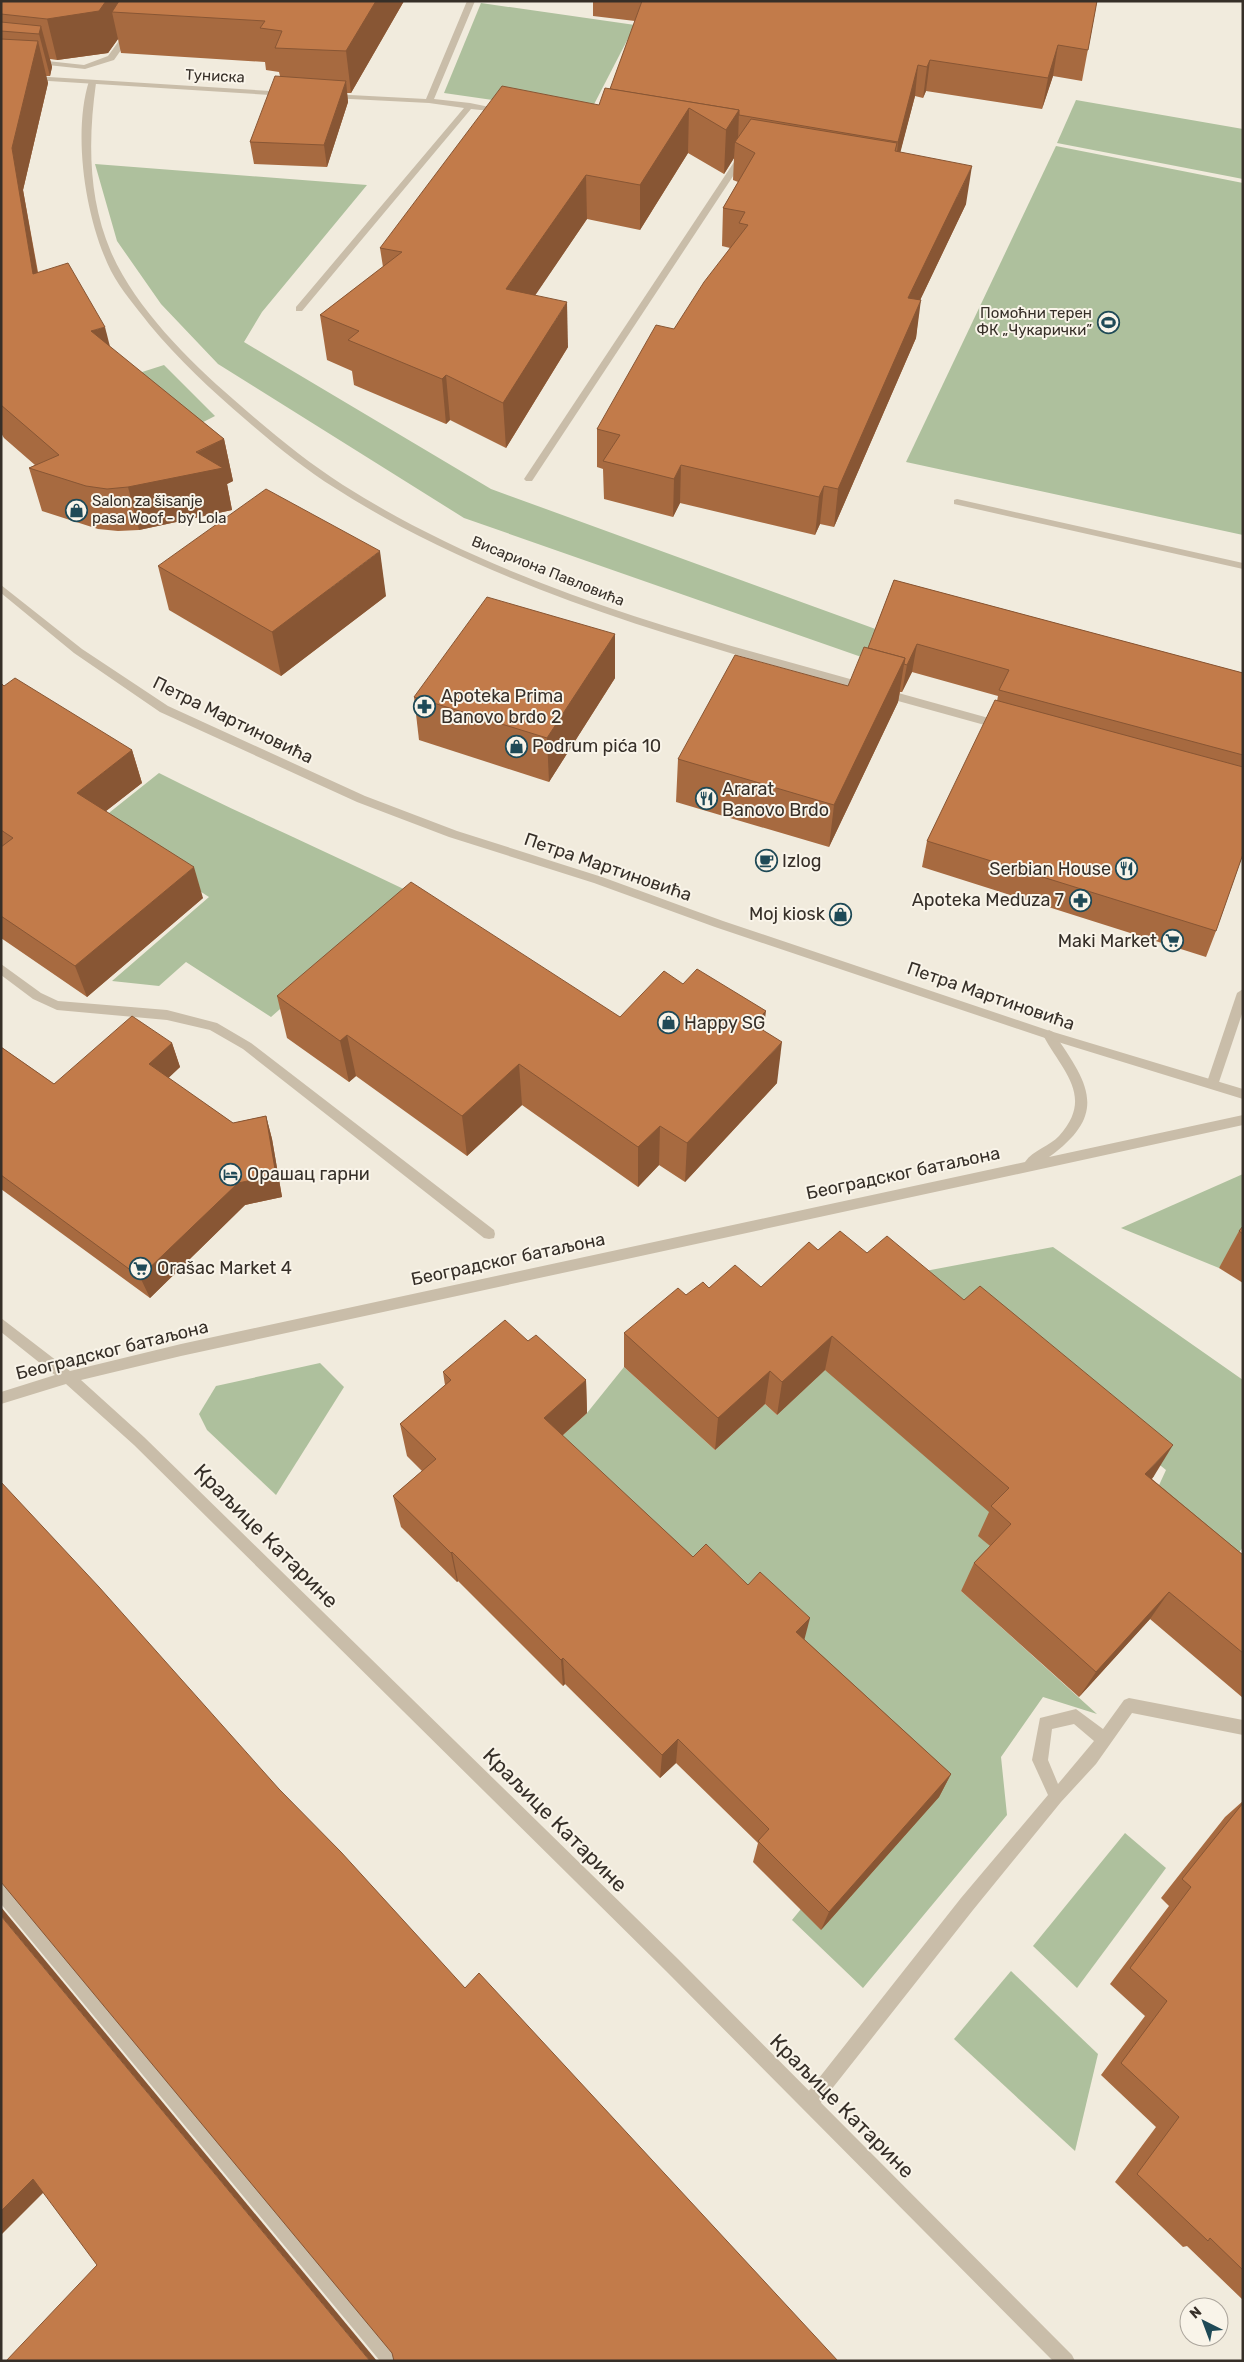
<svg xmlns="http://www.w3.org/2000/svg" width="1244" height="2362" viewBox="0 0 1244 2362" font-family="Rubik,sans-serif">
  <style>
    .green { fill: #aec09d }
    .lines { fill: none; stroke-linecap: round; stroke-linejoin: round }
    .service { fill: #c9bda9; fill-rule: evenodd }
    .minor { fill: #c9bda9; fill-rule: evenodd }
    .tertiary { fill: #c9bda9; fill-rule: evenodd }
    .wall { fill: #a76a40 }
    .shaded-wall { fill: #885634 }
    .building { fill: #c27b4a; stroke: #885634 }
    .labels { text-anchor: middle; stroke-width: 4; stroke-linejoin: round; paint-order: stroke }
    .far-street-label { font-size: 15px; fill: #362f28; stroke: #f9f4e9 }
    .far-poi-label { font-size: 15px; fill: #362f28; stroke: #f9f4e9; text-anchor: end }
    .poi-label { font-size: 18px; fill: #362f28; stroke: #f9f4e9; text-anchor: start }
    .street-label { font-size: 18px; fill: #362f28; stroke: #f9f4e9 }
    .near-street-label { font-size: 21px; fill: #362f28; stroke: #f9f4e9 }
  </style>
  <rect width="100%" height="100%" fill="#f1ebdd"/>
  <g class="green">
    <polygon points="481,3 635,25 589,114 444,93"/>
    <polygon points="1076,100 1243,129 1243,179 1057,143"/>
    <polygon points="1056,146 1243,183 1243,535 906,462"/>
    <polygon points="95,164 367,185 262,312 244,342 491,489 881,631 870,660 464,518 218,364 161,304 117,241"/>
    <polygon points="164,365 215,416 178,435 45,403"/>
    <path d="M 159,773 C 242,815 328,852 412,893 L 271,1017 L 186,962 L 159,986 L 112,981 L 209,897 L 95,824 Z"/>
    <polygon points="1243,1174 1243,1239 1219,1268 1121,1228"/>
    <polygon points="1053,1247 1243,1380 1243,1547 1225,1572 1149,1507 1166,1470 920,1272"/>
    <polygon points="834,1361 1022,1474 979,1536 998,1553 961,1591 1097,1714 1043,1697 1001,1757 1007,1815 863,1988 792,1920 801,1909 521,1473 587,1413 624,1367 715,1450 765,1404 777,1415"/>
    <polygon points="320,1363 344,1387 276,1495 207,1430 199,1414 216,1386"/>
    <polygon points="1125,1833 1166,1868 1077,1988 1033,1946"/>
    <polygon points="1011,1971 1098,2054 1075,2151 954,2039"/>
  </g>
  <g class="lines">
    <g class="service">
      <polygon points="126,31 133,33 114,60 85,69 1,60 1,56 84,65 108,56"/>
      <path d="M 89,81 L 96,83 C 88,140 88,198 111,252 C 135,307 188,360 233,399 C 268,430 304,460 343,485 C 502,586 688,634 868,684 L 868,690 L 864,691 C 686,641 492,589 335,488 C 303,468 274,444 245,419 C 211,390 178,359 149,324 C 136,307 121,290 111,271 C 86,221 72,135 89,81 Z"/>
      <polygon points="740,153 747,155 532,481 526,481 524,479"/>
      <polygon points="957,499 1243,563 1243,569 954,504 954,500"/>
      <polygon points="884,689 1003,722 1004,725 999,729 880,696 880,690"/>
      <polygon points="1,964 41,993 58,1001 167,1010 217,1023 251,1043 494,1230 495,1234 494,1238 489,1239 484,1238 243,1049 210,1030 167,1020 57,1010 33,999 1,975"/>
      <path d="M 1129,1698 L 1243,1720 L 1243,1735 L 1132,1713 L 1096,1764 L 1061,1802 L 973,1910 L 816,2109 L 810,2111 L 804,2109 L 802,2103 L 804,2097 L 961,1898 L 1048,1795 L 1032,1760 L 1040,1718 L 1076,1709 L 1103,1729 L 1124,1700 ZM 1074,1724 L 1094,1741 L 1058,1784 L 1048,1760 L 1052,1729 Z"/>
      <polygon points="1,1883 7,1885 398,2355 401,2361 380,2361 1,1904"/>
    </g>
    <g class="minor">
      <polygon points="467,1 475,1 434,99 470,103 504,110 500,112 471,109 302,311 296,311 296,307 464,108 429,103 331,98 327,96 331,94 426,99"/>
      <polygon points="1,74 286,92 290,94 286,96 1,78"/>
      <polygon points="1243,989 1243,1011 1218,1085 1216,1088 1208,1088 1206,1085 1237,993"/>
      <path d="M 1049,1030 L 1053,1032 C 1088,1083 1110,1113 1049,1157 L 1243,1115 L 1243,1125 L 181,1356 L 81,1380 L 144,1437 L 678,1959 L 1072,2355 L 1075,2361 L 1053,2361 L 666,1971 L 134,1445 L 66,1384 L 1,1404 L 1,1392 L 55,1375 L 1,1332 L 1,1318 L 70,1371 L 181,1344 L 1025,1162 C 1033,1150 1050,1146 1059,1136 C 1095,1096 1062,1071 1043,1035 Z"/>
    </g>
    <polygon class="tertiary" points="1,585 82,649 168,706 365,796 457,831 602,877 723,921 1050,1031 1243,1089 1243,1099 1045,1038 715,927 594,883 449,837 357,802 160,712 74,653 1,593"/>
  </g>
  <g class="wall">
    <polygon points="1,1 404,1 351,93 347,93 348,102 327,167 254,164 250,142 280,76 279,72 266,70 265,62 121,53 118,39 108,53 57,60 50,59 52,67 50,76 46,76 48,83 23,190 38,272 110,347 224,439 233,481 227,484 232,510 139,530 118,531 98,529 42,511 29,468 35,465 4,438 1,433"/>
    <polygon points="593,1 1097,1 1082,81 1053,76 1042,109 926,91 923,98 915,96 900,152 966,204 920,300 916,338 834,527 820,524 815,535 680,503 673,517 604,499 603,469 597,467 597,429 674,329 730,248 722,246 723,208 738,182 733,180 734,158 724,174 688,153 640,230 587,219 535,295 568,347 506,448 450,420 446,424 354,385 352,371 327,360 320,315 383,267 380,248 599,105 610,89 635,21 593,16"/>
    <polygon points="158,566 386,596 281,676 169,610"/>
    <polygon points="894,580 1243,673 1243,854 1216,931 1206,957 922,867 927,841 997,701 998,696 912,672 902,692 900,692 898,702 829,847 676,802 678,759 848,686 868,648"/>
    <polygon points="615,634 615,678 549,782 419,740 414,697"/>
    <polygon points="1,683 4,686 132,750 142,783 106,811 203,898 87,997 1,938"/>
    <polygon points="683,984 764,1031 777,1083 685,1182 659,1165 638,1187 522,1105 467,1156 356,1076 349,1082 287,1038 277,996 620,1017"/>
    <polygon points="172,1043 180,1067 168,1078 233,1123 266,1116 272,1139 282,1197 245,1205 150,1298 1,1189 1,1047 54,1084"/>
    <polygon points="1243,1226 1243,1283 1219,1268 1239,1231"/>
    <polygon points="818,1250 867,1253 1154,1476 1152,1479 1243,1555 1243,1698 1150,1619 1079,1697 961,1591 974,1563 990,1546 978,1536 989,1512 825,1370 777,1415 765,1404 715,1450 624,1367 624,1333 686,1295 709,1288 761,1287"/>
    <polygon points="528,1341 586,1380 587,1413 562,1436 693,1557 804,1639 951,1774 939,1797 821,1930 753,1862 758,1843 676,1763 660,1778 565,1684 563,1686 458,1581 457,1582 401,1527 393,1496 422,1471 407,1456 400,1424 445,1385 443,1372"/>
    <polygon points="1243,1801 1243,2300 1187,2246 1183,2247 1115,2182 1156,2127 1101,2075 1145,2016 1110,1984 1169,1906 1161,1898 1225,1817"/>
  </g>
  <g class="shaded-wall">
    <polygon points="106,1 135,1 112,12 118,39 108,53 57,60 47,19"/>
    <polygon points="376,1 404,1 351,93 346,51"/>
    <polygon points="41,26 52,67 50,76 39,34"/>
    <polygon points="38,41 48,83 23,190 45,316 33,274 12,148"/>
    <polygon points="1058,45 1053,76 1042,109 1048,78"/>
    <polygon points="930,60 926,91 923,98 927,67"/>
    <polygon points="918,65 915,96 895,173 898,142"/>
    <polygon points="346,81 348,102 327,167 324,145"/>
    <polygon points="689,108 688,153 640,230 640,185"/>
    <polygon points="739,110 738,143 735,142 734,158 724,174 726,130"/>
    <polygon points="972,166 966,204 903,336 908,298"/>
    <polygon points="586,175 587,219 509,334 506,289"/>
    <polygon points="921,300 916,338 834,527 838,489"/>
    <polygon points="567,302 568,347 506,448 503,403"/>
    <polygon points="105,327 116,370 91,331"/>
    <polygon points="446,375 450,420 446,424 442,379"/>
    <polygon points="224,439 233,481 227,484 232,510 139,530 128,487"/>
    <polygon points="681,465 680,503 673,517 674,479"/>
    <polygon points="824,486 820,524 815,535 819,497"/>
    <polygon points="380,551 386,596 281,676 272,632"/>
    <polygon points="615,634 615,678 549,782 547,738"/>
    <polygon points="917,644 912,672 902,692 907,665"/>
    <polygon points="905,658 898,702 829,847 834,805"/>
    <polygon points="132,750 142,783 88,825 77,793"/>
    <polygon points="194,867 203,898 87,997 75,966"/>
    <polygon points="766,1011 761,1053 753,1024"/>
    <polygon points="347,1035 356,1076 349,1082 340,1041"/>
    <polygon points="782,1042 777,1083 685,1182 687,1143"/>
    <polygon points="172,1043 180,1067 158,1088 149,1064"/>
    <polygon points="519,1064 522,1105 467,1156 462,1116"/>
    <polygon points="266,1116 272,1139 282,1197 245,1205 150,1298 140,1277"/>
    <polygon points="660,1126 659,1165 638,1187 638,1147"/>
    <polygon points="832,1336 825,1370 777,1415 782,1382"/>
    <polygon points="770,1371 765,1404 715,1450 718,1418"/>
    <polygon points="586,1380 587,1413 546,1450 544,1418"/>
    <polygon points="1173,1445 1154,1476 1127,1505 1145,1474"/>
    <polygon points="452,1552 458,1581 457,1582 451,1553"/>
    <polygon points="1169,1592 1150,1619 1079,1697 1096,1672"/>
    <polygon points="810,1618 803,1645 796,1632"/>
    <polygon points="563,1658 565,1684 563,1686 561,1660"/>
    <polygon points="678,1739 676,1763 660,1778 662,1755"/>
    <polygon points="951,1774 939,1797 821,1930 829,1912"/>
    <polygon points="1,1907 377,2361 370,2361 1,1916"/>
    <polygon points="33,2179 51,2185 1,2235 1,2211"/>
  </g>
  <g class="building">
    <polygon points="1,1 106,1 99,11 47,19 1,14"/>
    <polygon points="119,1 376,1 346,51 275,48 282,31 260,28 265,21 112,12"/>
    <polygon points="642,1 1097,1 1088,50 1058,45 1048,78 930,60 927,67 918,65 898,142 739,115 739,110 610,89"/>
    <polygon points="1,22 41,26 39,34 1,31"/>
    <polygon points="1,39 38,41 12,148 33,274 68,263 105,327 91,331 224,439 196,452 223,468 128,487 107,489 86,486 29,468 59,455 1,405"/>
    <polygon points="275,76 346,81 324,145 250,142"/>
    <polygon points="502,86 599,105 605,88 739,110 726,130 689,108 640,185 586,175 506,289 567,302 503,403 446,375 442,379 348,340 359,331 320,315 402,252 380,248"/>
    <polygon points="751,119 897,143 895,151 972,166 908,298 921,300 838,489 824,486 819,497 681,465 674,479 603,461 620,435 597,429 656,325 674,329 704,282 748,225 739,223 745,212 723,208 755,153 735,142"/>
    <polygon points="266,489 380,551 272,632 158,566"/>
    <polygon points="894,580 1243,673 1243,755 999,690 1009,670 917,644 907,665 904,664 905,658 868,648"/>
    <polygon points="487,597 615,634 547,738 414,697"/>
    <polygon points="864,647 905,658 834,805 678,759 735,655 848,686"/>
    <polygon points="15,678 132,750 77,793 194,867 75,966 1,916 1,847 13,838 1,830 1,683 4,686"/>
    <polygon points="995,700 1243,767 1243,854 1216,931 927,841"/>
    <polygon points="411,882 620,1017 664,971 683,984 697,969 766,1011 753,1024 782,1042 687,1143 660,1126 638,1147 519,1064 462,1116 347,1035 340,1041 277,996"/>
    <polygon points="132,1016 172,1043 149,1064 233,1123 266,1116 276,1175 238,1183 140,1277 1,1175 1,1047 54,1084"/>
    <polygon points="1243,1226 1243,1234 1239,1231"/>
    <polygon points="840,1231 867,1253 887,1236 964,1300 980,1286 1173,1445 1145,1474 1243,1555 1243,1653 1169,1592 1096,1672 974,1563 1011,1524 991,1506 1009,1488 832,1336 782,1382 770,1371 718,1418 624,1333 678,1288 686,1295 703,1282 709,1288 735,1265 761,1287 809,1242 818,1250"/>
    <polygon points="505,1320 528,1341 536,1335 586,1380 544,1418 693,1557 706,1544 748,1585 760,1572 810,1618 796,1632 951,1774 829,1912 758,1841 769,1829 678,1739 662,1755 563,1658 561,1660 452,1552 451,1553 393,1496 436,1459 400,1424 451,1380 443,1372"/>
    <polygon points="1,1482 99,1587 279,1789 341,1852 465,1988 479,1973 838,2361 394,2361 392,2353 1,1882"/>
    <polygon points="1243,1803 1243,2270 1210,2238 1208,2241 1137,2174 1179,2117 1121,2063 1167,2001 1130,1968 1191,1887 1182,1879"/>
    <polygon points="1,1916 370,2361 6,2361 97,2265 33,2179 1,2211"/>
  </g>
  <defs>
    <symbol id="stadium-ring" viewBox="-11 -11 22 22"><circle r="9.5" fill="#f9f4e9" stroke="#1f4a57" stroke-width="1.5"/><path d="M0-5a6.5 5 0 1 0 0 10a6.5 5 0 1 0 0-10ZM-3.5-1.8h7v3.6h-7Z" fill="#1f4a57"/></symbol>
    <symbol id="shop-ring" viewBox="-11 -11 22 22"><circle r="9.5" fill="#f9f4e9" stroke="#1f4a57" stroke-width="1.5"/><path d="M-5-2.5h2.3a2.7 3.5 0 0 1 5.4 0H5L5.5 6h-11ZM-1.5-2.5h3a1.5 2.3 0 0 0-3 0Z" fill="#1f4a57"/></symbol>
    <symbol id="pharmacy-ring" viewBox="-11 -11 22 22"><circle r="9.5" fill="#f9f4e9" stroke="#1f4a57" stroke-width="1.5"/><path d="M-2-6h4v4h4v4h-4v4h-4v-4h-4v-4h4Z" fill="#1f4a57"/></symbol>
    <symbol id="restaurant-ring" viewBox="-11 -11 22 22"><circle r="9.5" fill="#f9f4e9" stroke="#1f4a57" stroke-width="1.5"/><path d="M-5-6h1v4h1v-4h1v4h1v-4h1v5L-1.5 .5V6h-2V.5L-5-1ZM5-6V6H3V1.5H1.5Q1.5-4 5-6Z" fill="#1f4a57"/></symbol>
    <symbol id="cafe-ring" viewBox="-11 -11 22 22"><circle r="9.5" fill="#f9f4e9" stroke="#1f4a57" stroke-width="1.5"/><path d="M-5.5-4.5H6V0H3Q3 3.5 0 3.5H-2.5Q-5.5 3.5-5.5 0ZM3-3.2v2h1.7v-2ZM-6 4.5H4V6H-6Z" fill="#1f4a57"/></symbol>
    <symbol id="supermarket-ring" viewBox="-11 -11 22 22"><circle r="9.5" fill="#f9f4e9" stroke="#1f4a57" stroke-width="1.5"/><path d="M-6-5.5h2.5l.6 2H6L4.5 2H-2.5L-4.4-4H-6ZM-1.5 3.2a1.3 1.3 0 1 0 .1 0ZM3 3.2a1.3 1.3 0 1 0 .1 0Z" fill="#1f4a57"/></symbol>
    <symbol id="hotel-ring" viewBox="-11 -11 22 22"><circle r="9.5" fill="#f9f4e9" stroke="#1f4a57" stroke-width="1.5"/><path d="M-6-4.5h1.5V1H6V5H4.5V3h-9V5H-6ZM-4 0a1.8 1.8 0 1 1 3.6 0ZM.5 0V-2.5h3Q6-2.5 6 0Z" fill="#1f4a57"/></symbol>
  </defs>
  <g fill-rule="evenodd">
    <use href="#stadium-ring" x="1096" y="310" width="25" height="25"/>
    <use href="#shop-ring" x="64" y="498" width="25" height="25"/>
    <use href="#pharmacy-ring" x="412" y="694" width="25" height="25"/>
    <use href="#shop-ring" x="504" y="734" width="25" height="25"/>
    <use href="#restaurant-ring" x="694" y="786" width="25" height="25"/>
    <use href="#cafe-ring" x="754" y="848" width="25" height="25"/>
    <use href="#restaurant-ring" x="1114" y="856" width="25" height="25"/>
    <use href="#pharmacy-ring" x="1068" y="888" width="25" height="25"/>
    <use href="#shop-ring" x="828" y="902" width="25" height="25"/>
    <use href="#supermarket-ring" x="1160" y="928" width="25" height="25"/>
    <use href="#shop-ring" x="656" y="1010" width="25" height="25"/>
    <use href="#hotel-ring" x="218" y="1162" width="25" height="25"/>
    <use href="#supermarket-ring" x="128" y="1256" width="25" height="25"/>
  </g>
  <g class="labels">
    <g class="far-street-label">
      <text transform="translate(215 76) rotate(3)" y="5">Туниска</text>
      <text transform="translate(548 571) rotate(22)" y="5">Висариона Павловића</text>
    </g>
    <g class="far-poi-label">
      <text x="1092" y="318">Помоћни терен<tspan x="1092" dy="17">ФК „Чукарички”</tspan></text>
      <text x="92" y="506" text-anchor="start">Salon za šisanje<tspan x="92" dy="17">pasa Woof - by Lola</tspan></text>
    </g>
    <g class="poi-label">
      <text x="441" y="702">Apoteka Prima<tspan x="441" dy="21">Banovo brdo 2</tspan></text>
      <text x="532" y="752">Podrum pića 10</text>
      <text x="722" y="795">Ararat<tspan x="722" dy="21">Banovo Brdo</tspan></text>
      <text x="782" y="867">Izlog</text>
      <text x="1111" y="875" text-anchor="end">Serbian House</text>
      <text x="1064" y="906" text-anchor="end">Apoteka Meduza 7</text>
      <text x="825" y="920" text-anchor="end">Moj kiosk</text>
      <text x="1157" y="947" text-anchor="end">Maki Market</text>
      <text x="684" y="1029">Happy SG</text>
      <text x="247" y="1180">Орашац гарни</text>
      <text x="157" y="1274">Orašac Market 4</text>
    </g>
    <g class="street-label">
      <text transform="translate(233 720) rotate(26)" y="6">Петра Мартиновића</text>
      <text transform="translate(608 867) rotate(19)" y="6">Петра Мартиновића</text>
      <text transform="translate(991 996) rotate(19)" y="6">Петра Мартиновића</text>
      <text transform="translate(903 1173) rotate(-12)" y="6">Београдског батаљона</text>
      <text transform="translate(508 1259) rotate(-12)" y="6">Београдског батаљона</text>
      <text transform="translate(112 1350) rotate(-14)" y="6">Београдског батаљона</text>
    </g>
    <g class="near-street-label">
      <text transform="translate(266 1536) rotate(45)" y="7">Краљице Катарине</text>
      <text transform="translate(555 1820) rotate(45)" y="7">Краљице Катарине</text>
      <text transform="translate(842 2106) rotate(45)" y="7">Краљице Катарине</text>
    </g>
  </g>
  <rect width="1244" height="2362" fill="none" stroke="#362f28" stroke-width="5"/>
  <g transform="translate(1204 2322) rotate(318)"><circle r="24" fill="#f9f4e9" stroke="#aba59c"/>
  <path d="M0-4L9 19L0 12L-9 19Z" fill="#1f4a57"/>
  <text y="-8" font-size="14" font-weight="bold" text-anchor="middle" fill="#362f28">N</text>
  </g>
</svg>
